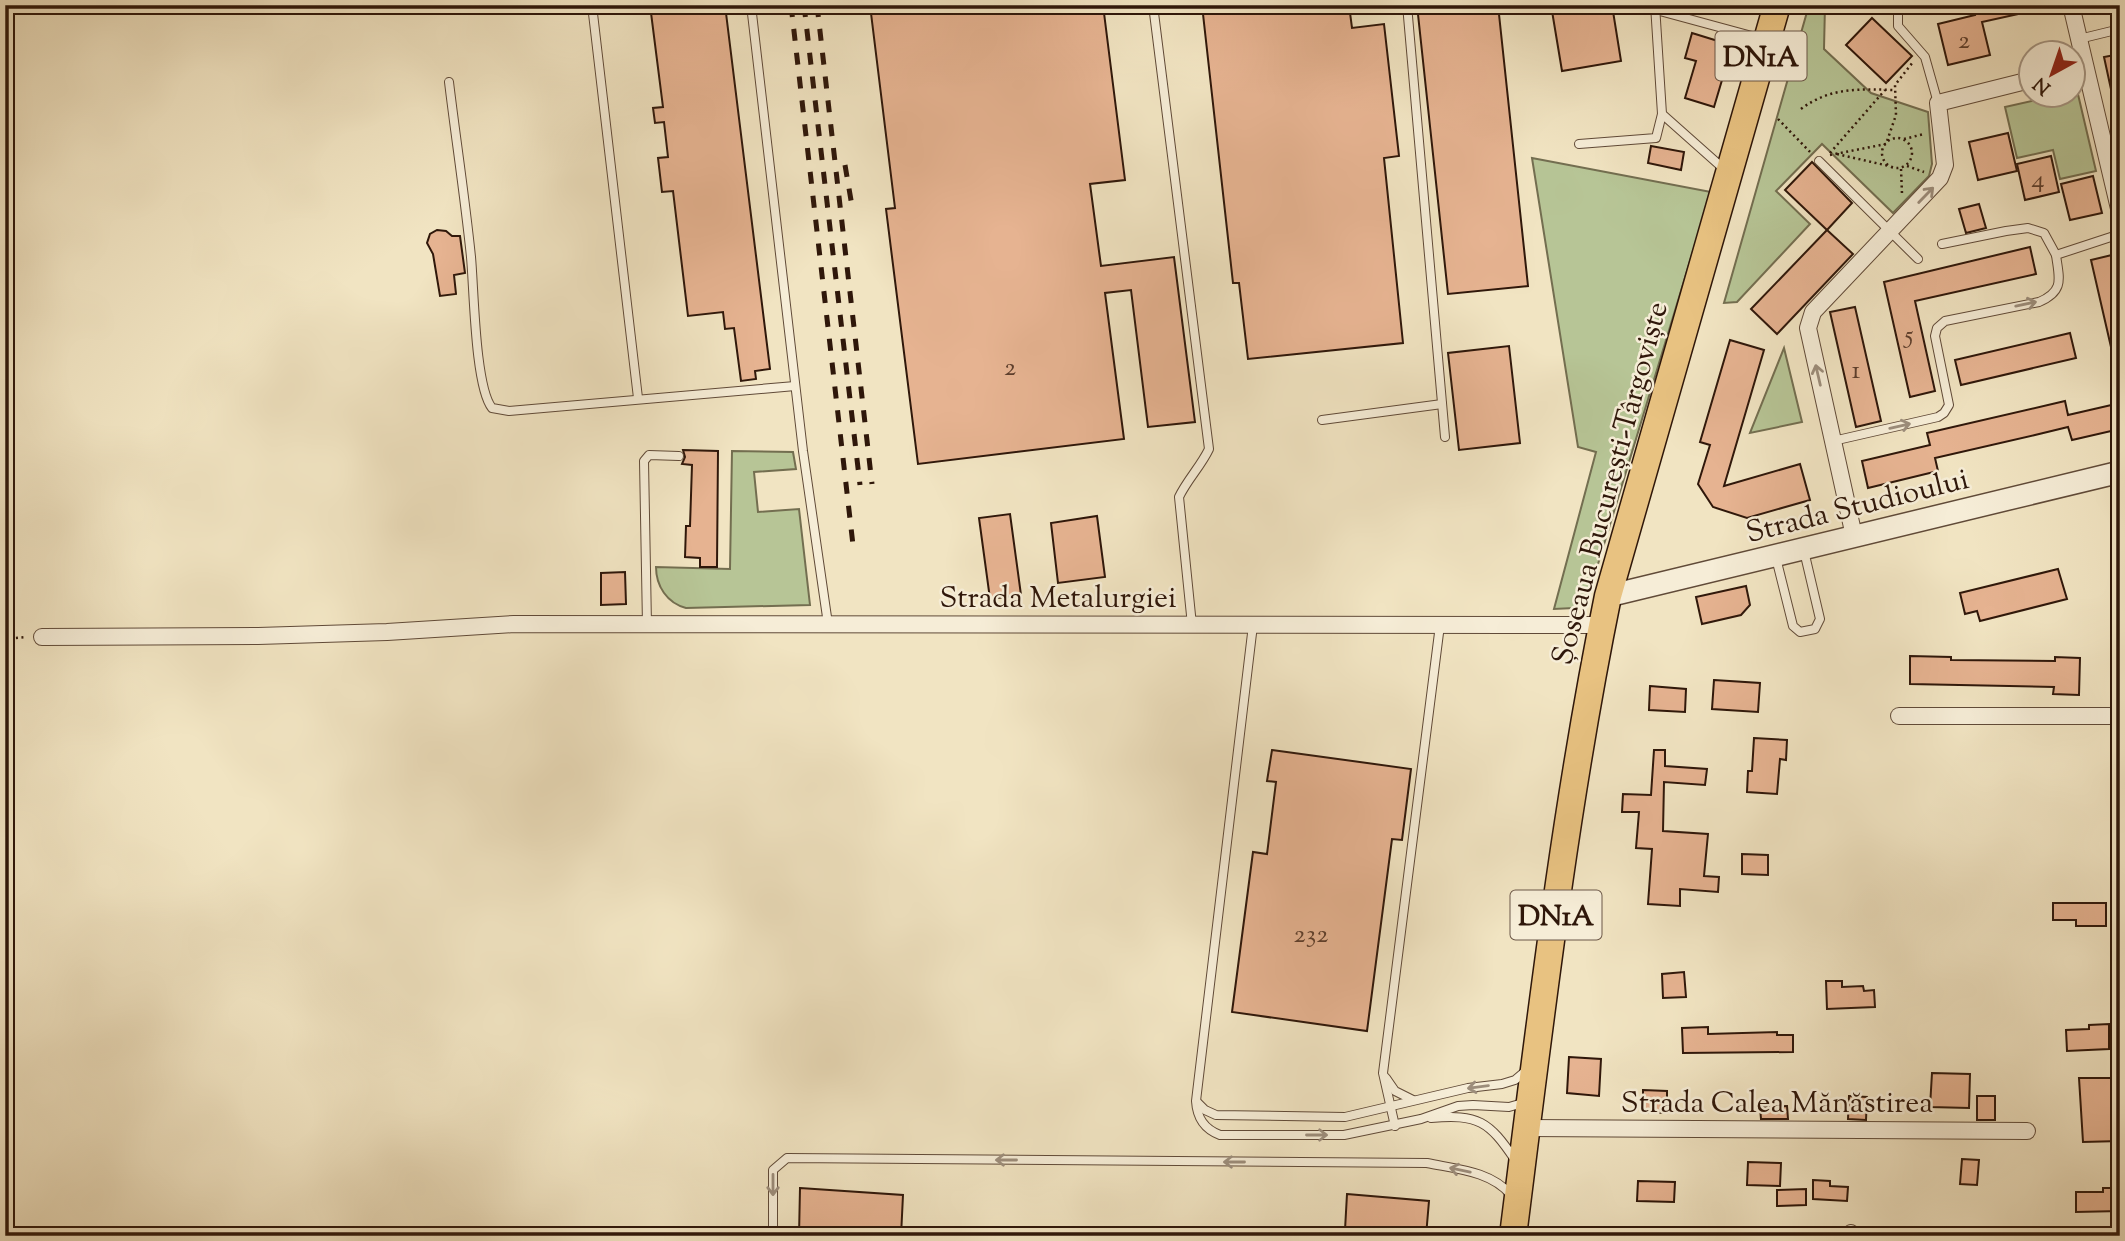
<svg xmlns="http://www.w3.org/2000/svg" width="2125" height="1241" viewBox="0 0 2125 1241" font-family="'Sorts Mill Goudy',serif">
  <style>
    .green { fill: #b7c596; stroke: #736e50; stroke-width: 2 }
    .building { fill: #e6b391; stroke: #2f170a; stroke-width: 2 }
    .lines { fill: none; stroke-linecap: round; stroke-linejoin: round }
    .service-casing { stroke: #604a38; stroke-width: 10 }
    .minor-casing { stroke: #604a38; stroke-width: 18 }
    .tertiary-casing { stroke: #604a38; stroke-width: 24 }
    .primary-casing { stroke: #2f170a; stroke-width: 29 }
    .path { stroke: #2f170a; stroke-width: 2.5; stroke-dasharray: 2 3.5; stroke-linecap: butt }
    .service { stroke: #f6edd7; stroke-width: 8 }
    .minor { stroke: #f6edd7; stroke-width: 16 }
    .tertiary { stroke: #f6edd7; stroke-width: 21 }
    .primary { stroke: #e8c281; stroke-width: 26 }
    .rail { stroke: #2f170a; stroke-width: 5; stroke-dasharray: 12 12; stroke-linecap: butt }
    .oneway { stroke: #9c8d7b }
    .labels { text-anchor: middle; stroke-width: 5; stroke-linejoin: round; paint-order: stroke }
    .number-label { font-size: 26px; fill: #5d3e2c }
    .shield { fill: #f6edd7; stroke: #6b5748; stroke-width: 2 }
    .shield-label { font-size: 28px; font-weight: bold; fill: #2f170a }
    .street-label { font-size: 30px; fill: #2f170a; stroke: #f6edd7 }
  </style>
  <rect width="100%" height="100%" fill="#f1e4c2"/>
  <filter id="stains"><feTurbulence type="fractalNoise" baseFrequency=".00286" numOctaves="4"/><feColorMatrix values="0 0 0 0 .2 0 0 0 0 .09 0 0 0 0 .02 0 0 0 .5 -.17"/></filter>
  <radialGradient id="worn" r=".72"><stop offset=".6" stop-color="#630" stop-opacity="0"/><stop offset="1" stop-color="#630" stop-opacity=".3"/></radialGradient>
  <g class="green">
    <polygon points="1809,5 1825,5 1824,49 1871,93 1928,112 1932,164 1929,176 1893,213 1822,144 1776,191 1810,224 1737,302 1724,303"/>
    <polygon points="2077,90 2096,171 2060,179 2053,150 2017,158 2005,107 2059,95 2072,94 2073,91"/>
    <polygon points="1532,158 1711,192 1588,597 1574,608 1554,609 1596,452 1578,447"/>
    <polygon points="1784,348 1802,422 1750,433"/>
    <path d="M 732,451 L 793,452 L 796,469 L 754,472 L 758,512 L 799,509 L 810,605 L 686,608 C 667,603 656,586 656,567 L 730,569 Z"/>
  </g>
  <g class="building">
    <polygon points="650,5 725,5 770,369 755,371 756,379 741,381 734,328 725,329 723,312 688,316 673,191 662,192 658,158 668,157 664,122 655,123 653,108 663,107"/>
    <polygon points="870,5 1103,5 1125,180 1090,184 1101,266 1174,257 1195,422 1148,427 1131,290 1105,293 1124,439 918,464 886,209 895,208"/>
    <polygon points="1202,5 1349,5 1352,28 1384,24 1399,156 1384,158 1403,343 1248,359 1239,283 1233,283"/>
    <polygon points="1417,5 1498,5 1528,286 1448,294"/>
    <polygon points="1551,5 1612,5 1621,61 1562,71"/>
    <polygon points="1973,5 2031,5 2032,11 1982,22 1990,55 1948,65 1938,24 1975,15"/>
    <polygon points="1872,18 1912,56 1886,83 1846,45"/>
    <polygon points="1692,33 1747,50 1739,74 1725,70 1714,107 1685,98 1696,61 1685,58"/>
    <polygon points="2120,54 2120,102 2114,103 2104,57"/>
    <polygon points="2008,133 2017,171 1978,180 1969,142"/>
    <polygon points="1651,146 1684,152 1681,170 1648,163"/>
    <polygon points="2051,156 2059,192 2025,200 2017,164"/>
    <polygon points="1812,162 1852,203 1827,230 1785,190"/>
    <polygon points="2093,176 2102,213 2070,220 2061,184"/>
    <polygon points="1979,204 1986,228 1966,233 1959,209"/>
    <polygon points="437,230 446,231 452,236 460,236 465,273 454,275 456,294 440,296 433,254 427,243 430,234"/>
    <polygon points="1827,230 1853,254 1777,334 1751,309"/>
    <polygon points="2030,247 2036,274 1915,301 1935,391 1910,397 1884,282"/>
    <polygon points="2116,254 2120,270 2120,359 2114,360 2091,260"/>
    <polygon points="1855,307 1881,421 1856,427 1830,312"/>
    <polygon points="2070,333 2076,358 1961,385 1955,360"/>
    <polygon points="1730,340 1764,350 1724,486 1800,464 1810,500 1747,518 1713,507 1698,484 1710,445 1700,442"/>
    <polygon points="1509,346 1520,443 1459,450 1448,353"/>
    <polygon points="2065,401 2068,415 2120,403 2120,429 2072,440 2068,427 2035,435 1935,458 1938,471 1868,488 1862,461 1930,445 1927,433"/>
    <polygon points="683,450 718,451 717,567 700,567 700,558 685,557 686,526 690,526 692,465 682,464 685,457"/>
    <polygon points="1010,514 1021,595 990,599 979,518"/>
    <polygon points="1097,516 1105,577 1058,583 1051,523"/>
    <polygon points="2058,569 2067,599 1980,621 1977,611 1965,614 1960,593"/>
    <polygon points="625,572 626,604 601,605 601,573"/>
    <polygon points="1746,586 1750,605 1741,615 1702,624 1696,597"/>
    <polygon points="1910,656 1951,657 1951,660 2055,661 2055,657 2080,658 2079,695 2053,694 2054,687 1910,684"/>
    <polygon points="1714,680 1760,683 1758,712 1712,709"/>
    <polygon points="1650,686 1686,689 1685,712 1649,710"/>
    <polygon points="1754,738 1787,740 1786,760 1780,759 1777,794 1747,792 1748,771 1752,771"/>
    <polygon points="1272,750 1411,769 1402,840 1392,839 1367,1031 1232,1012 1253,852 1267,854 1276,782 1267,781"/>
    <polygon points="1654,750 1665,750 1665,766 1707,769 1705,785 1664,782 1663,831 1708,834 1704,876 1719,877 1718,892 1680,889 1680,906 1648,904 1652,849 1636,848 1639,812 1622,812 1623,794 1651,795"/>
    <polygon points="1742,854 1768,855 1768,875 1742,874"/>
    <polygon points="2053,903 2106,903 2106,926 2076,926 2076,920 2053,920"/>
    <polygon points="1684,972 1686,997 1663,998 1662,974"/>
    <polygon points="1826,981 1842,981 1842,987 1863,986 1864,991 1874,990 1875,1007 1827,1009"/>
    <polygon points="2109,1024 2109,1049 2067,1051 2066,1030 2089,1029 2089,1025"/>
    <polygon points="1708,1027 1708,1034 1777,1032 1777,1035 1793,1035 1793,1052 1683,1053 1682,1028"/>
    <polygon points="1569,1057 1601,1059 1599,1096 1567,1093"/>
    <polygon points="1932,1073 1970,1074 1969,1108 1930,1107"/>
    <polygon points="2079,1078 2117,1078 2120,1141 2083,1142"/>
    <polygon points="1643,1090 1667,1091 1667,1113 1643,1112"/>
    <polygon points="1849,1096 1867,1097 1866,1120 1848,1119"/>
    <rect x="1977" y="1096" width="18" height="24"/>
    <polygon points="1787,1106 1788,1119 1761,1119 1760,1107"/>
    <polygon points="1962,1159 1979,1160 1977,1185 1960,1184"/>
    <polygon points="1748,1162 1781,1163 1780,1186 1747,1185"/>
    <polygon points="1813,1180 1830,1181 1830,1186 1848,1187 1847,1201 1813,1199"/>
    <polygon points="1638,1181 1675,1182 1674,1202 1637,1201"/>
    <polygon points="800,1188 903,1195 901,1236 799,1236"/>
    <polygon points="2103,1188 2120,1188 2120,1211 2076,1212 2076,1192 2103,1192"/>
    <polygon points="1806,1189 1806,1205 1777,1206 1777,1190"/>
    <polygon points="1347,1194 1429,1201 1426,1236 1345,1230"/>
  </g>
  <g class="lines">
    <defs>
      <g id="service">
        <polyline points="592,5 638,398"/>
        <polyline points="751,5 803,451 828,624"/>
        <path d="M 1153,5 L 1209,449 C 1201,466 1187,480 1179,497 L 1192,625"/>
        <polyline points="1407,5 1445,437"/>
        <polyline points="1655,5 1662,114 1725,170"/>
        <polyline points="1905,5 1898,13 1898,26 1925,57 1938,103"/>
        <polyline points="1656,10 1763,39"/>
        <polyline points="2079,39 2120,29"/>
        <path d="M 449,82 C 456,140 465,198 471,257 C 474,289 475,387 492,408 L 509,411 L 795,386"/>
        <polyline points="1579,144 1656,138 1662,114"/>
        <polyline points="1819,161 1918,259"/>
        <polyline points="1942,244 2006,231 2028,228 2044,233 2056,255"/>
        <polyline points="1322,420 1442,404"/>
        <path d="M 1833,441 L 1938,417 L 1944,413 L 1949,405 L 1935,336 L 1937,328 L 1945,321 L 2039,302 C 2065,291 2059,278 2056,255 L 2120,234"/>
        <polyline points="1776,558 1793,626 1800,632 1815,629 1820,619 1804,551"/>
        <polyline points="647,625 644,461 649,455 679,456"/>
        <path d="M 1253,625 L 1196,1101 C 1197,1118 1204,1129 1220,1135 L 1344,1135 L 1421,1119 L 1458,1106 L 1473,1105 L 1509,1107 L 1523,1103"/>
        <polyline points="1386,1078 1395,1091 1413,1100"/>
        <polyline points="1197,1102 1205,1110 1216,1115 1345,1117 1468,1088 1502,1084 1515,1080 1528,1069"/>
        <path d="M 1431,1118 C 1478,1114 1489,1121 1515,1160"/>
        <polyline points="1395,1126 1383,1073 1440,625"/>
        <path d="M 773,1236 L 773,1170 L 787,1158 L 1427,1163 C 1456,1169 1491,1171 1511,1195"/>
      </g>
      <g id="minor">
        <polyline points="2071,5 2120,213"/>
        <polyline points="1854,536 1808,328 1813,312 1940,178 1945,165 1938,103 2030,80"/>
        <polyline points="42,637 258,636 387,632 514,624 1602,625"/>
        <polyline points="1899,716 2120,716"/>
        <polyline points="1527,1128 2027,1131"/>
        <polyline points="1850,1236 1851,1233"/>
      </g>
      <polyline id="tertiary" points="1608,596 2120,472"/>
      <path id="primary" d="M 1513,1236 C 1540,1022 1565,807 1608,596 L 1777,5"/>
    </defs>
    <use href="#service" class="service-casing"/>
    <use href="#minor" class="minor-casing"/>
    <use href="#tertiary" class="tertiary-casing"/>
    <use href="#primary" class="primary-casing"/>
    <g class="path">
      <path d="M 1801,109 C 1830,87 1860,89 1894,90"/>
      <polyline points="1778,119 1812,154"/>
      <circle cx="1897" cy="153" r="15"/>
      <polyline points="1904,139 1924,134"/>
      <polyline points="1830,153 1885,90"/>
      <polyline points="1837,154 1889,166"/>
      <polyline points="1830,155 1886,144 1896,115 1895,85 1913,62"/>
      <polyline points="1907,166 1924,172"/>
      <polyline points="1901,169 1902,194"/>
      <polyline points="5,639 26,637"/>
    </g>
    <use href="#service" class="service"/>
    <use href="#minor" class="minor"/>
    <use href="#tertiary" class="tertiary"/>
    <use href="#primary" class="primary"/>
    <g class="rail">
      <polyline points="791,5 853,545"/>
      <polyline points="804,5 860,485"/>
      <polyline points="817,5 872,484"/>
      <polyline points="845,165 853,212"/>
    </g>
  </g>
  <defs><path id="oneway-shaft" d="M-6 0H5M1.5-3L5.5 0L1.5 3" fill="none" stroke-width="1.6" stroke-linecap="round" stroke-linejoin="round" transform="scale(1.75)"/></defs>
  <g class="oneway">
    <use href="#oneway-shaft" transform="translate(1926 195) rotate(-46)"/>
    <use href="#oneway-shaft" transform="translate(2026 304) rotate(-12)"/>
    <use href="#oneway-shaft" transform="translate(1818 375) rotate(-103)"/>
    <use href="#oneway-shaft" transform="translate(1900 426) rotate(-13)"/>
    <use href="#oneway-shaft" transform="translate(1478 1087) rotate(173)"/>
    <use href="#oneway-shaft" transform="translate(1317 1135)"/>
    <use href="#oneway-shaft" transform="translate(1006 1160) rotate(-180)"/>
    <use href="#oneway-shaft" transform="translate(1234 1162) rotate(-180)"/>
    <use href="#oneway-shaft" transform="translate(1460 1170) rotate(-168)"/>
    <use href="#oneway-shaft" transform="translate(773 1185) rotate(90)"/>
  </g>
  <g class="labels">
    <g class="number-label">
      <text x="1964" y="48">2</text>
      <text x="2038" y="187">4</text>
      <text x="1909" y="343">5</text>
      <text x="1010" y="375">2</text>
      <text x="1856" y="378">1</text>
      <text x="1311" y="942">232</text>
    </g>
    <g class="shield">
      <rect x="1715.5" y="31.5" width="91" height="49" rx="5"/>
      <rect x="1510.5" y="890.5" width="91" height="49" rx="5"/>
    </g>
    <g class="shield-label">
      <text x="1761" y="66">DN1A</text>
      <text x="1556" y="925">DN1A</text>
    </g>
    <g class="street-label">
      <text transform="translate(1609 483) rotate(-75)" y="10">Șoseaua București-Târgoviște</text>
      <text transform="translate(1857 505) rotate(-14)" y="10">Strada Studioului</text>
      <text x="1058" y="607">Strada Metalurgiei</text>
      <text x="1777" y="1112">Strada Calea Mănăstirea</text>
    </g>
  </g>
  <rect width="2125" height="1241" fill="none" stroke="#f1e4c2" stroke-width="28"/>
  <rect x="7" y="7" width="2111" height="1227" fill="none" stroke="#2f170a" stroke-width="3.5"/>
  <rect x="14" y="14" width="2097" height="1213" fill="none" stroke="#2f170a" stroke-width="2"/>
  <g transform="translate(2052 74) rotate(220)"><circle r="33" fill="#f6edd7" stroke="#a69785" stroke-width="2"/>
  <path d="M0-5L12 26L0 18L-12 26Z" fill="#8f2418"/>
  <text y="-10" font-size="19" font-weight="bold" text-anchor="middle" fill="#2f170a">N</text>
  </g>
  <rect width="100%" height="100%" filter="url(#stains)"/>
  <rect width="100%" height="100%" fill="url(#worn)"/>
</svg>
